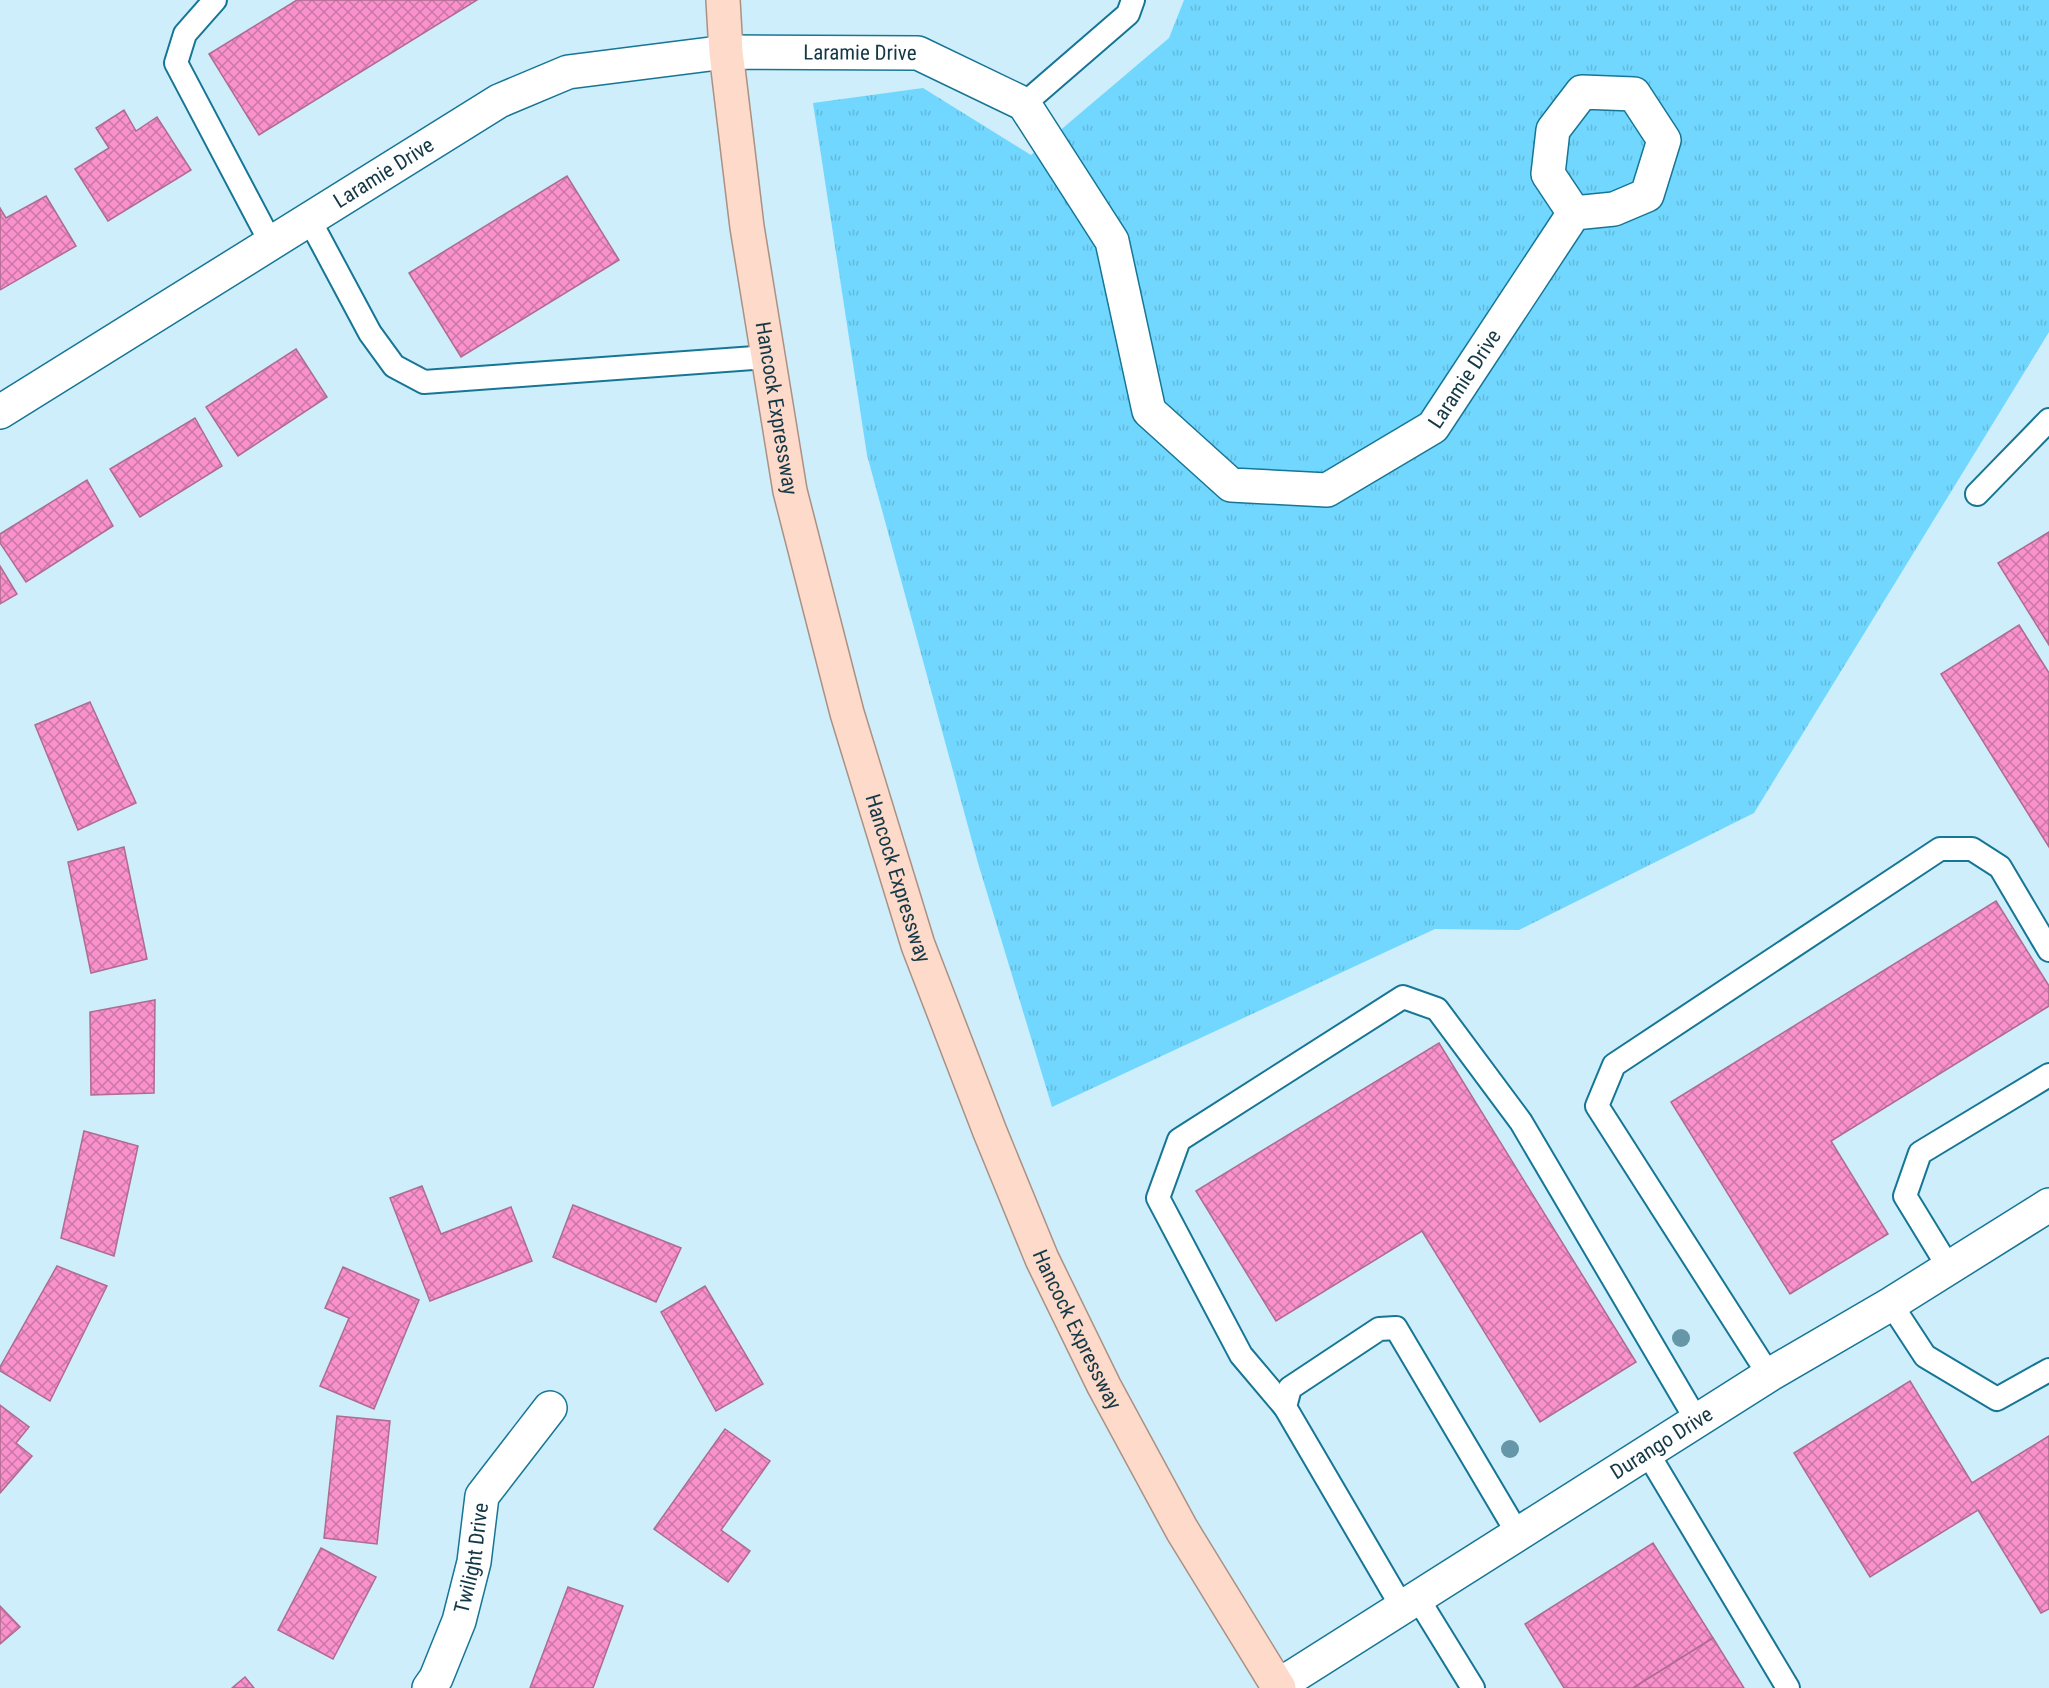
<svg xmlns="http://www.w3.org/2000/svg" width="2049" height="1688" viewBox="0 0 2049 1688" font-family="'Roboto Condensed',sans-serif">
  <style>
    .grass { fill: url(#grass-tufts) }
    .building { fill: url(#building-cross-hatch); stroke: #ad6c90; stroke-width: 1.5 }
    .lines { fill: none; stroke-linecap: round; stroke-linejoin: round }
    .service-casing { stroke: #167695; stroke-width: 26 }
    .minor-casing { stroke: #167695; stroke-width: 36 }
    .primary-casing { stroke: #aa9184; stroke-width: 36 }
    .service { stroke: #fff; stroke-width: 22 }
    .minor { stroke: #fff; stroke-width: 33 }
    .primary { stroke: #fddaca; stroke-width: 33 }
    .tree { fill: #6597a8 }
    .labels { text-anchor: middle; stroke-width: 4.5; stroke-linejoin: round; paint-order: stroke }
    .street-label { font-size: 21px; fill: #143846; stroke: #fff }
  </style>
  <defs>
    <pattern id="grass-tufts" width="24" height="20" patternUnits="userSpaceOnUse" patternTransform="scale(1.5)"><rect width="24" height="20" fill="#72d7fe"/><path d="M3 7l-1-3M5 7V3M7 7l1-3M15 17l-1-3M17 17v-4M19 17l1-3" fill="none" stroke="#62b9db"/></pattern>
    <pattern id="building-cross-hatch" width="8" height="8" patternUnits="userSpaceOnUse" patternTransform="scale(1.5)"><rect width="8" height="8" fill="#fa90cc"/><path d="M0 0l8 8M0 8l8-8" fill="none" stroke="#c977a7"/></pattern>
  </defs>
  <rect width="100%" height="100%" fill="#ceeefb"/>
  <polygon class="grass" points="1184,0 2049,0 2049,332 1754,813 1519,930 1435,929 1052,1107 978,863 867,455 813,103 923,88 1031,155 1169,38"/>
  <g class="building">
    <polygon points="297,0 477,0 259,135 209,54"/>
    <polygon points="124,110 136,131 157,117 191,170 108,221 75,169 109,148 96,128"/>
    <polygon points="567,176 619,260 461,357 409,273"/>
    <polygon points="46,196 76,246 0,290 0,208 6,218"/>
    <polygon points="296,349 327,397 238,456 206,407"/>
    <polygon points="195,418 222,466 140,517 110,469"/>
    <polygon points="87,480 113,526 26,582 0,543 0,534"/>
    <polygon points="2049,532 2049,645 1998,563"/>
    <polygon points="0,566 17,594 0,604"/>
    <polygon points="2019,625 2049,673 2049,847 1941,674"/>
    <polygon points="90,702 136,803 78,830 35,725"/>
    <polygon points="124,847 147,959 91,973 68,862"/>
    <polygon points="1996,901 2049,986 2049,1006 1831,1141 1888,1234 1790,1294 1671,1102"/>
    <polygon points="155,1000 154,1093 91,1095 90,1012"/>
    <polygon points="1439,1043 1636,1362 1540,1422 1422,1231 1276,1321 1196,1191"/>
    <polygon points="84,1131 138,1146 114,1256 61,1238"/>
    <polygon points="422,1186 441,1234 511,1207 532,1261 430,1301 390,1198"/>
    <polygon points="573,1205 681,1248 656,1302 553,1257"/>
    <polygon points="57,1266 107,1286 50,1401 0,1371 0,1367"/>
    <polygon points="343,1267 419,1300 374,1409 320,1386 349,1318 325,1308"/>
    <polygon points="705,1286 763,1384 716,1411 661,1312"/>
    <polygon points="1910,1381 1972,1483 2049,1436 2049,1609 2041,1613 1978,1510 1870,1577 1794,1453"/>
    <polygon points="0,1405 29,1427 16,1443 32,1456 0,1493"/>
    <polygon points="337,1416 390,1421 377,1544 324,1538"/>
    <polygon points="725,1429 770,1461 721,1530 750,1551 728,1582 654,1529"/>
    <polygon points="1653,1543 1713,1638 1633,1688 1564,1688 1525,1624"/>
    <polygon points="321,1548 376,1577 333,1659 278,1630"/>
    <polygon points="568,1587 623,1606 593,1688 530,1688"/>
    <polygon points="0,1606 20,1627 0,1644"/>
    <polygon points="1713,1638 1744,1688 1633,1688"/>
    <polygon points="245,1677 254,1688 232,1688"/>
  </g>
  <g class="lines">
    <defs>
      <g id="service">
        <polyline points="215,0 185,34 176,63 271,243"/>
        <polyline points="1024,104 1128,14 1133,0"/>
        <polyline points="309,219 370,333 394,366 424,382 768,357"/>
        <polyline points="1977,494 2049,420"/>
        <polyline points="1949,1268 1905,1196 1920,1153 2049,1075"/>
        <polyline points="1891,1304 1925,1356 1997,1399 2049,1370"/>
        <polyline points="1769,1375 1597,1106 1614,1065 1940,849 1972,849 2000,867 2049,950"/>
        <polyline points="1285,1407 1241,1355 1158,1198 1179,1140 1403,997 1437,1009 1521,1122 1697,1421"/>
        <polyline points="1647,1452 1788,1688"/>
        <polyline points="1417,1597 1473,1688"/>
        <polyline points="1402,1607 1285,1407 1290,1388 1379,1329 1396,1328 1518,1534"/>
      </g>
      <g id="minor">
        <path id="s1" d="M 0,412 L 499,101 L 568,72 L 726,52 L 918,53 L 1024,104 L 1112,241 L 1149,411 L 1231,485 L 1327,490 L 1433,427 L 1574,213 L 1548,174 L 1553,130 L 1582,92 L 1634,94 L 1664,140 L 1647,195 L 1614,209 L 1574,213"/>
        <path id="s2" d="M 1278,1686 L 1769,1375 L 1891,1304 L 2049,1205"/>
        <path id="s3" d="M 429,1688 L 436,1678 L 459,1621 L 474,1562 L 482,1496 L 550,1408"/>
      </g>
      <g id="primary">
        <path id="s4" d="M 723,0 L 726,52 L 747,227 L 790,491 L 847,713 L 918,945 L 990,1132 L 1042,1259 L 1104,1386 L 1182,1530 L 1279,1688"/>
      </g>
    </defs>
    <use href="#service" class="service-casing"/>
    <use href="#minor" class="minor-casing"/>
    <use href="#primary" class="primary-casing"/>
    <use href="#service" class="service"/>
    <use href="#minor" class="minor"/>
    <use href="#primary" class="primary"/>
  </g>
  <g class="tree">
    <circle cx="1681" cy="1338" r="9"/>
    <circle cx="1510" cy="1449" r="9"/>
  </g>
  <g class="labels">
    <g class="street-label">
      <text dy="7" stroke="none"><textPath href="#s1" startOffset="956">Laramie Drive</textPath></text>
      <text dy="7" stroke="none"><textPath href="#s1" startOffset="452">Laramie Drive</textPath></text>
      <text dy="7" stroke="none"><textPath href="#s1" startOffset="1856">Laramie Drive</textPath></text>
      <text dy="7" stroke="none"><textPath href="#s4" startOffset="412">Hancock Expressway</textPath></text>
      <text dy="7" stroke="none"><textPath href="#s4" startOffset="898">Hancock Expressway</textPath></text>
      <text dy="7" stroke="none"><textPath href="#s4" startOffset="1384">Hancock Expressway</textPath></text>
      <text dy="7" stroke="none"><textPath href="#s2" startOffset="454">Durango Drive</textPath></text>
      <text dy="7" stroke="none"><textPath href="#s3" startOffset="138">Twilight Drive</textPath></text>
    </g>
  </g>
</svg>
